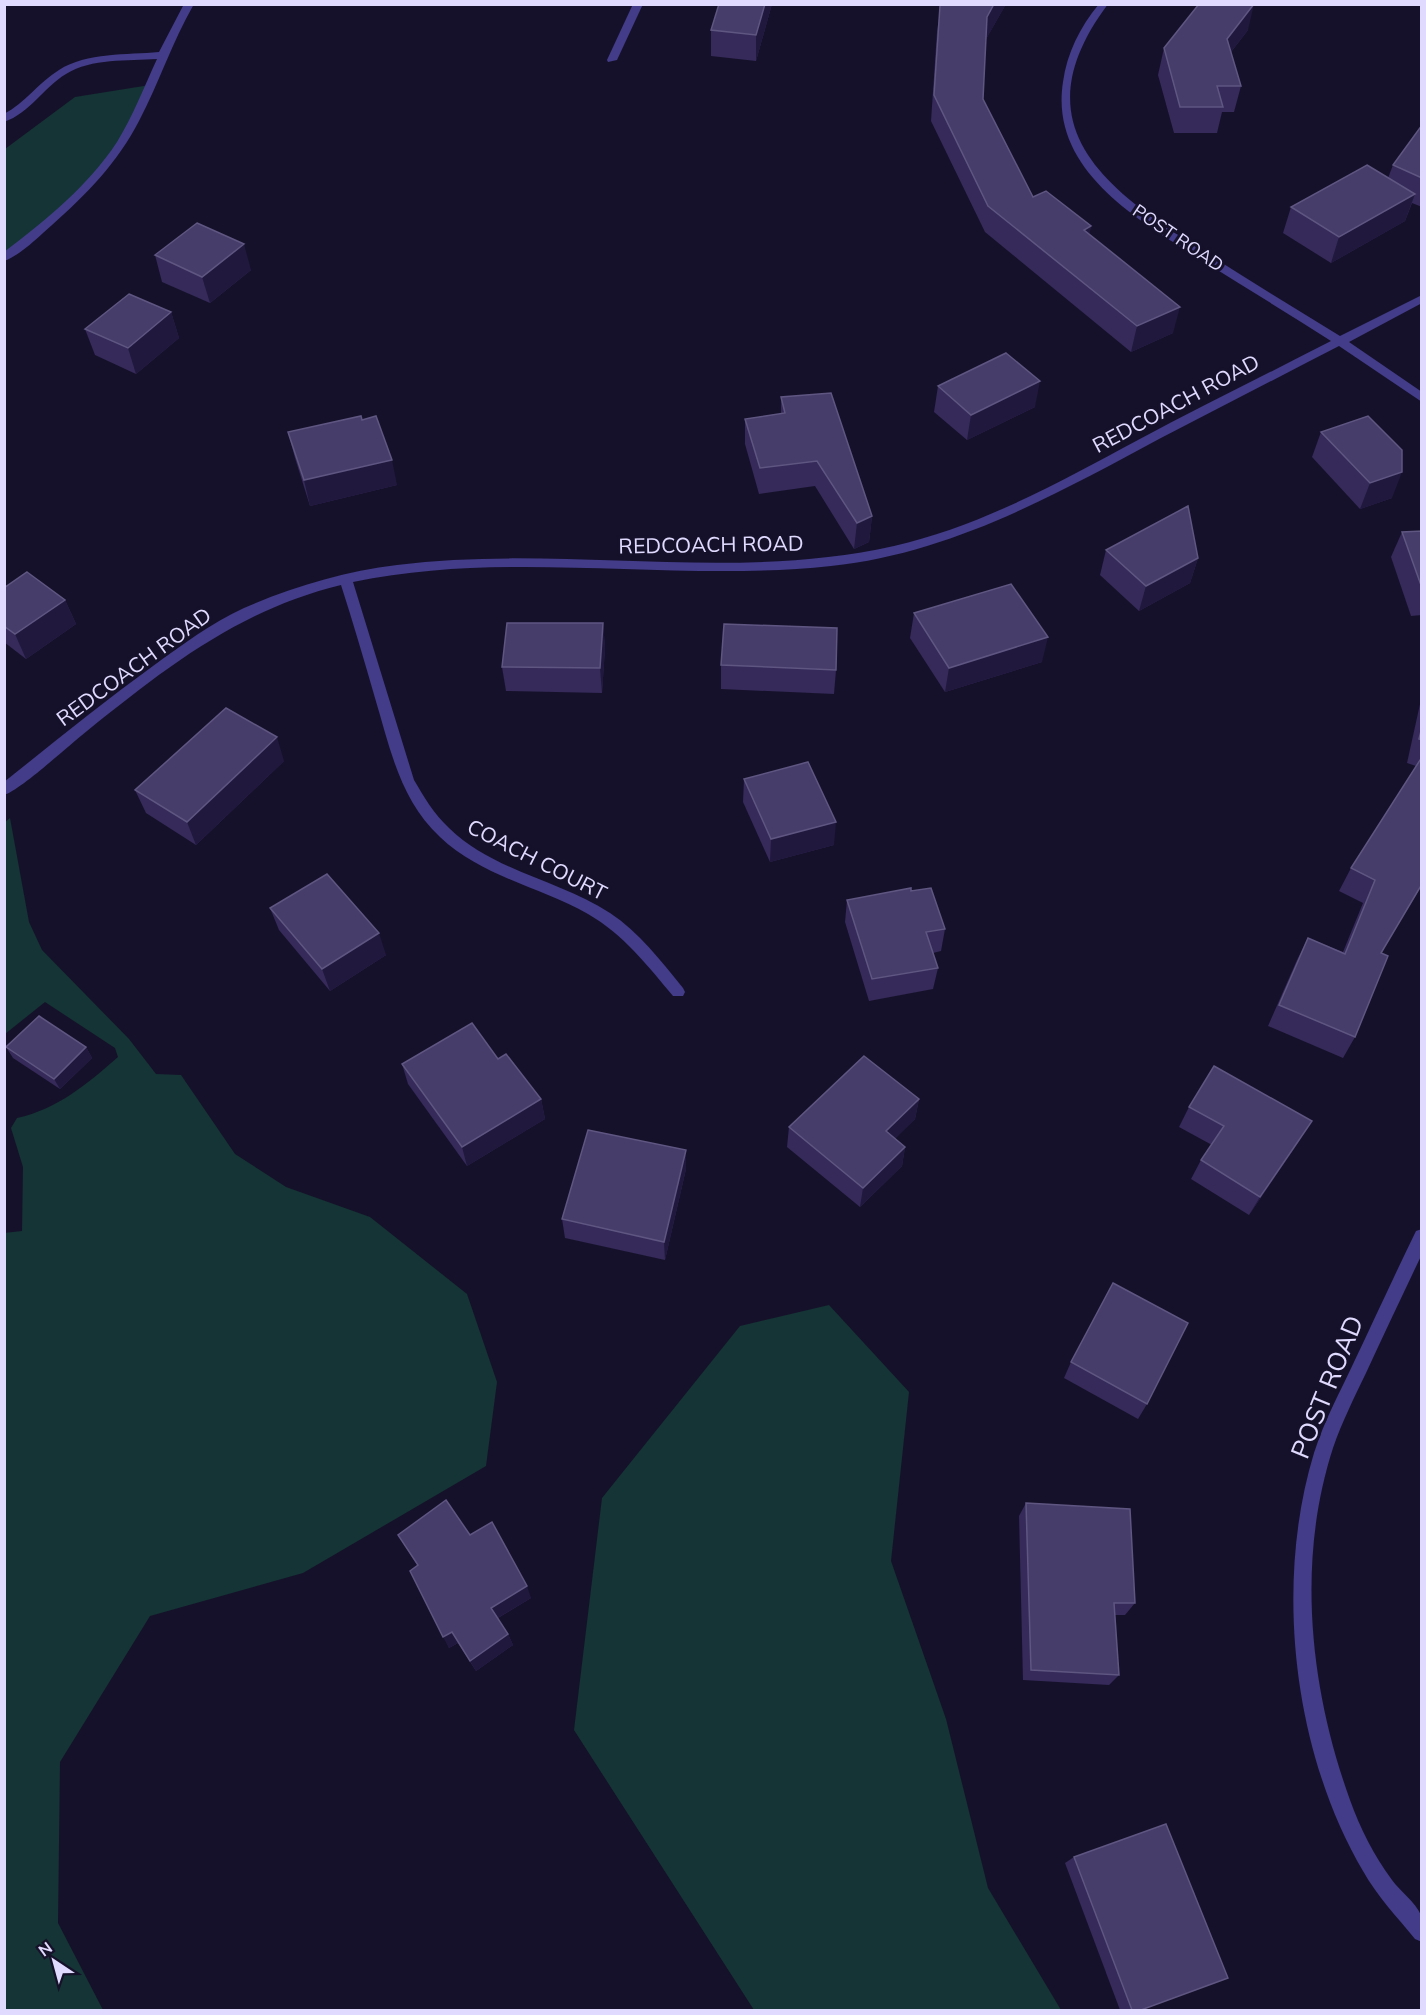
<svg xmlns="http://www.w3.org/2000/svg" width="1426" height="2015" viewBox="0 0 1426 2015" font-family="Mulish,sans-serif">
  <style>
    .green { fill: #143435 }
    .lines { fill: none; stroke-linecap: round; stroke-linejoin: round }
    .minor { fill: #423c89; fill-rule: evenodd }
    .wall { fill: #352a59 }
    .shaded-wall { fill: #21183e }
    .building { fill: #473d6a; stroke: #5f5682; stroke-width: 1.5 }
    .labels { text-anchor: middle; stroke-width: 6; stroke-linejoin: round; paint-order: stroke }
    .far-street-label { font-size: 18px; fill: #e0daff; stroke: #16112a }
    .street-label { font-size: 21px; fill: #e0daff; stroke: #16112a }
    .near-street-label { font-size: 26px; fill: #e0daff; stroke: #16112a }
  </style>
  <rect width="100%" height="100%" fill="#16112a"/>
  <g class="green">
    <polygon points="150,85 133,122 91,180 5,258 5,149 75,97"/>
    <path d="M 10,818 L 29,922 L 42,950 L 129,1039 L 156,1074 L 181,1075 L 235,1154 L 286,1187 L 370,1217 L 467,1294 L 497,1382 L 486,1466 L 303,1573 L 150,1616 L 60,1762 L 58,1923 L 103,2010 L 5,2010 L 4,1233 L 22,1231 L 23,1167 L 11,1128 L 17,1118 C 58,1109 87,1084 118,1057 L 115,1048 L 45,1002 L 5,1034 L 4,823 Z"/>
    <polygon points="829,1305 909,1392 891,1561 946,1719 988,1888 1061,2010 754,2010 574,1730 602,1498 740,1326"/>
  </g>
  <g class="lines">
    <g class="minor">
      <path d="M 184,4 L 194,4 C 172,42 159,83 139,121 C 118,162 86,195 52,225 C 38,237 21,255 4,261 L 4,252 C 46,220 88,186 117,142 C 133,116 144,87 157,59 C 127,61 92,58 66,74 C 44,87 30,113 4,122 L 4,114 C 25,103 39,82 59,70 C 87,52 127,55 159,52 Z"/>
      <polygon points="633,4 643,4 617,60 608,62 607,60"/>
      <path d="M 1099,4 L 1108,4 C 1016,127 1108,191 1208,254 C 1252,282 1296,309 1340,336 L 1422,295 L 1422,303 L 1349,342 L 1422,392 L 1422,402 L 1339,346 C 1279,377 1219,408 1159,439 C 1055,495 951,553 831,566 C 673,583 510,549 353,582 L 414,780 C 424,797 434,814 449,828 C 493,871 559,880 610,913 C 639,932 661,961 683,988 L 685,992 L 683,996 L 673,996 C 648,966 623,934 588,914 C 540,887 481,876 440,837 C 400,800 390,748 375,698 C 364,660 353,622 341,585 C 239,610 167,667 87,731 C 70,744 21,790 4,795 L 4,782 C 53,743 102,703 153,666 C 182,645 211,623 244,608 C 292,587 345,571 397,565 C 562,544 730,583 894,546 C 981,526 1060,482 1138,440 C 1202,406 1267,374 1331,341 C 1289,314 1246,288 1203,261 C 1140,221 1049,171 1063,82 C 1067,53 1080,27 1099,4 Z"/>
      <path d="M 1422,1229 L 1422,1254 C 1403,1294 1384,1334 1366,1373 C 1354,1398 1342,1422 1333,1448 C 1296,1562 1310,1689 1350,1800 C 1360,1828 1374,1856 1392,1880 C 1400,1891 1415,1902 1421,1915 C 1424,1921 1422,1934 1422,1942 L 1415,1939 C 1397,1917 1377,1896 1363,1871 C 1293,1752 1274,1584 1314,1453 C 1324,1421 1340,1392 1354,1362 C 1375,1318 1395,1274 1416,1231 Z"/>
    </g>
  </g>
  <g class="wall">
    <polygon points="719,4 772,4 756,61 711,56 711,30"/>
    <polygon points="941,4 1006,4 986,39 983,99 1033,197 1091,226 1089,234 1173,333 1131,352 985,232 931,121 937,32"/>
    <polygon points="1248,30 1231,52 1241,86 1234,112 1222,112 1217,133 1174,133 1158,75 1164,48"/>
    <polygon points="1422,125 1422,207 1412,203 1405,221 1331,263 1283,233 1291,207 1388,178 1393,165"/>
    <polygon points="155,255 251,270 210,303 162,282"/>
    <polygon points="171,312 179,338 136,374 95,355 85,329"/>
    <polygon points="938,386 1035,407 967,440 934,412"/>
    <polygon points="781,397 872,516 869,542 854,549 815,486 759,494 745,444 745,419 781,414"/>
    <polygon points="362,420 397,485 310,506 295,458 288,432"/>
    <polygon points="1321,432 1392,498 1360,509 1312,457"/>
    <polygon points="1422,531 1422,615 1411,616 1391,557 1402,532"/>
    <polygon points="1106,550 1198,558 1190,583 1139,611 1100,575"/>
    <polygon points="4,588 65,600 76,624 26,659 4,642"/>
    <polygon points="914,613 1042,662 945,692 910,638"/>
    <polygon points="603,623 605,648 602,693 506,691 502,667"/>
    <polygon points="721,665 836,670 834,694 721,689"/>
    <polygon points="1422,695 1422,885 1381,953 1355,1037 1343,1058 1268,1026 1297,960 1308,938 1343,952 1363,903 1339,891 1351,868 1416,766 1407,763"/>
    <polygon points="284,761 196,845 146,813 135,790"/>
    <polygon points="744,779 834,845 770,862 743,802"/>
    <polygon points="847,900 945,929 941,951 933,953 938,968 933,989 869,1001 845,922"/>
    <polygon points="270,908 386,955 330,991 279,930"/>
    <polygon points="6,1047 86,1047 92,1058 60,1089 13,1058"/>
    <polygon points="402,1064 541,1099 545,1119 467,1166 408,1084"/>
    <polygon points="919,1099 915,1119 895,1138 905,1147 902,1166 860,1207 787,1147 789,1127"/>
    <polygon points="1189,1107 1300,1140 1249,1215 1191,1179 1201,1160 1212,1145 1179,1127"/>
    <polygon points="686,1169 665,1260 565,1238 562,1219"/>
    <polygon points="1071,1362 1147,1404 1138,1419 1064,1378"/>
    <polygon points="1026,1503 1135,1603 1125,1615 1115,1615 1119,1675 1109,1685 1023,1680 1019,1516"/>
    <polygon points="398,1535 470,1535 531,1598 498,1618 508,1634 513,1645 476,1671 458,1643 449,1648 417,1565"/>
    <polygon points="1074,1857 1141,2010 1120,2010 1065,1863"/>
  </g>
  <g class="shaded-wall">
    <polygon points="765,4 772,4 756,61 756,35"/>
    <polygon points="994,4 1006,4 984,43 987,17"/>
    <polygon points="1254,4 1248,30 1220,66 1227,39"/>
    <polygon points="1415,194 1405,221 1331,263 1339,237"/>
    <polygon points="1091,226 1086,253 1084,230"/>
    <polygon points="244,244 251,270 210,303 202,277"/>
    <polygon points="1180,307 1173,333 1131,352 1137,326"/>
    <polygon points="171,312 179,338 136,374 128,348"/>
    <polygon points="1040,381 1035,407 967,440 971,415"/>
    <polygon points="392,460 397,485 310,506 304,480"/>
    <polygon points="1402,472 1392,498 1360,509 1370,483"/>
    <polygon points="872,516 869,542 854,549 857,523"/>
    <polygon points="1198,558 1190,583 1139,611 1146,586"/>
    <polygon points="65,600 76,624 26,659 15,634"/>
    <polygon points="603,623 605,648 602,693 600,668"/>
    <polygon points="1048,637 1042,662 945,692 949,668"/>
    <polygon points="277,737 284,761 196,845 187,822"/>
    <polygon points="836,822 834,845 770,862 771,839"/>
    <polygon points="379,933 386,955 330,991 322,969"/>
    <polygon points="86,1047 92,1058 60,1089 54,1079"/>
    <polygon points="541,1099 545,1119 467,1166 462,1147"/>
    <polygon points="919,1099 915,1119 883,1151 886,1131"/>
    <polygon points="1312,1121 1300,1140 1249,1215 1260,1197"/>
    <polygon points="905,1147 902,1166 860,1207 863,1188"/>
    <polygon points="686,1150 686,1169 665,1260 664,1242"/>
    <polygon points="527,1586 531,1598 496,1619 491,1608"/>
    <polygon points="452,1632 458,1643 449,1648 443,1637"/>
    <polygon points="508,1634 513,1645 476,1671 470,1661"/>
  </g>
  <g class="building">
    <polygon points="719,4 765,4 756,35 711,30"/>
    <polygon points="941,4 994,4 987,17 983,99 1033,197 1046,191 1091,226 1084,230 1180,307 1137,326 988,206 934,95 940,6"/>
    <polygon points="1199,4 1254,4 1227,39 1241,86 1217,86 1223,107 1180,107 1164,48"/>
    <polygon points="1422,125 1422,178 1393,165"/>
    <polygon points="1367,165 1415,194 1339,237 1291,207"/>
    <polygon points="197,223 244,244 202,277 155,255"/>
    <polygon points="129,294 171,312 128,348 85,329"/>
    <polygon points="1006,353 1040,381 971,415 938,386"/>
    <polygon points="831,393 872,516 857,523 817,461 760,468 745,419 785,413 781,397"/>
    <polygon points="361,416 362,420 376,416 392,460 304,480 288,432"/>
    <polygon points="1368,416 1402,450 1402,472 1370,483 1321,432"/>
    <polygon points="1188,506 1198,558 1146,586 1106,550"/>
    <polygon points="1422,531 1422,588 1402,532"/>
    <polygon points="27,572 65,600 15,634 4,626 4,588"/>
    <polygon points="1011,584 1048,637 949,668 914,613"/>
    <polygon points="507,623 603,623 600,668 502,667"/>
    <polygon points="724,624 837,628 836,670 721,665"/>
    <polygon points="226,708 277,737 187,822 135,790"/>
    <polygon points="1422,727 1422,740 1419,739"/>
    <polygon points="1422,757 1422,884 1381,953 1388,956 1355,1037 1279,1005 1308,938 1345,954 1375,880 1351,868"/>
    <polygon points="808,762 836,822 771,839 744,779"/>
    <polygon points="327,874 379,933 322,969 270,908"/>
    <polygon points="911,888 911,891 931,888 945,929 926,932 938,968 872,979 847,900"/>
    <polygon points="39,1016 86,1047 54,1079 6,1047"/>
    <polygon points="472,1023 498,1059 506,1054 541,1099 462,1147 402,1064"/>
    <polygon points="864,1056 919,1099 886,1131 905,1147 863,1188 789,1127"/>
    <polygon points="1214,1066 1312,1121 1260,1197 1201,1160 1224,1126 1189,1107"/>
    <polygon points="588,1130 686,1150 664,1242 562,1219"/>
    <polygon points="1113,1283 1188,1323 1147,1404 1071,1362"/>
    <polygon points="446,1500 470,1535 492,1522 527,1586 491,1608 508,1634 470,1661 452,1632 443,1637 410,1571 418,1565 398,1535"/>
    <polygon points="1026,1503 1130,1509 1135,1603 1114,1603 1119,1675 1031,1670"/>
    <polygon points="1166,1824 1228,1978 1141,2010 1132,2010 1074,1857"/>
  </g>
  <g class="labels">
    <g class="far-street-label">
      <text transform="translate(1178 238) rotate(34)" y="6">POST ROAD</text>
    </g>
    <g class="street-label">
      <text transform="translate(1176 404) rotate(-28)" y="7">REDCOACH ROAD</text>
      <text transform="translate(711 545) rotate(-1)" y="7">REDCOACH ROAD</text>
      <text transform="translate(134 667) rotate(-36)" y="7">REDCOACH ROAD</text>
      <text transform="translate(537 860) rotate(27)" y="7">COACH COURT</text>
    </g>
    <g class="near-street-label">
      <text transform="translate(1327 1387) rotate(-68)" y="9">POST ROAD</text>
    </g>
  </g>
  <rect width="1426" height="2015" fill="none" stroke="#e0daff" stroke-width="12"/>
  <g transform="translate(54 1961) rotate(324)" stroke="#16112a" stroke-width="4.5" paint-order="stroke">
  <path d="M0-4.5L10 22L0 15L-10 22Z" fill="#e0daff"/>
  <text y="-9" font-size="16" font-weight="bold" text-anchor="middle" fill="#e0daff">N</text>
  </g>
</svg>
